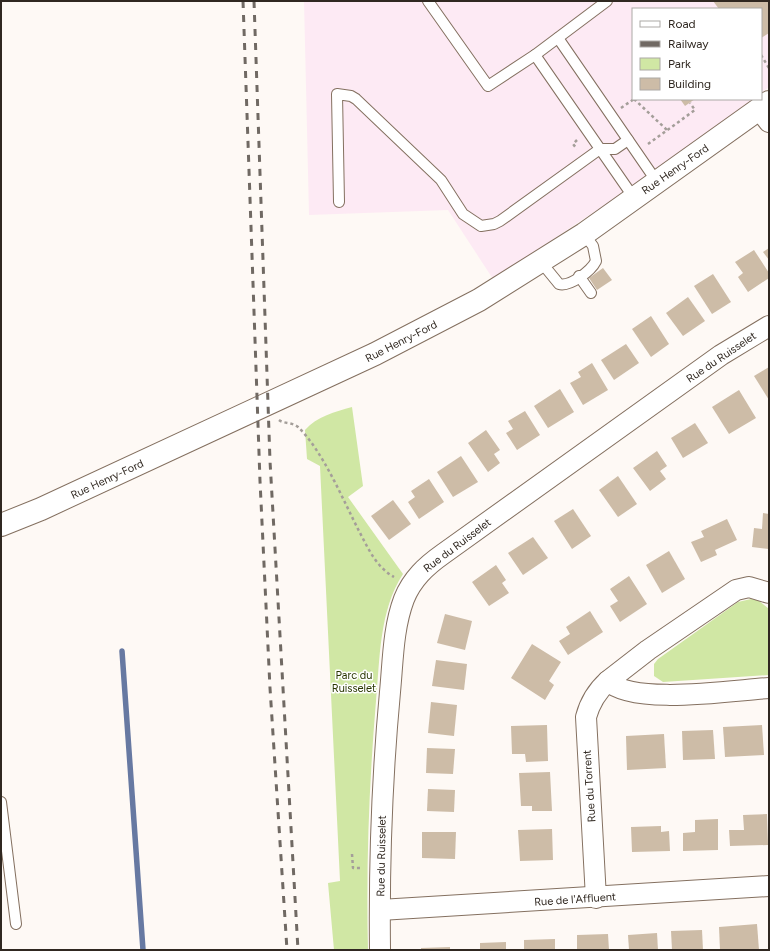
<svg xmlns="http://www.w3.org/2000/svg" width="770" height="951" viewBox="0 0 770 951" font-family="Figtree,sans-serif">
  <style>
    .commercial { fill: #fdeaf4 }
    .green { fill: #d0e7a4 }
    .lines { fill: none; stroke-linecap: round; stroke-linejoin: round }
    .stream { stroke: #6779a2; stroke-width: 5.5 }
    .building { fill: #cdbca7 }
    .lane-casing { stroke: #847060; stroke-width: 12 }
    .street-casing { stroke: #847060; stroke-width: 22 }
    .secondary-casing { stroke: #847060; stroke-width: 24 }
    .path { stroke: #a49e99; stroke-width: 2.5; stroke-dasharray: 3 3; stroke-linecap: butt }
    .lane { stroke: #fff; stroke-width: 10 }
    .street { stroke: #fff; stroke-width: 20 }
    .secondary { stroke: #fff; stroke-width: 22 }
    .rail { stroke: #706963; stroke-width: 3; stroke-dasharray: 7 7; stroke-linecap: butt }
    .labels { text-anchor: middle; stroke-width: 3; stroke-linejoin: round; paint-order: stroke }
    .street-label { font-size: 11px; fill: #302821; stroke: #fff }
    .park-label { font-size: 11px; fill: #293601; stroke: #fff }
  </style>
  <rect width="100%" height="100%" fill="#fef9f5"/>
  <polygon class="commercial" points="304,1 769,1 769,87 761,93 761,9 633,9 633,99 753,99 606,204 493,279 448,210 309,215"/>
  <g class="green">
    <path d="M 352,407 L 363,486 L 348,497 L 403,574 C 379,611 380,659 376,701 C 369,784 366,867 368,950 L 334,950 L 328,883 L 340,881 L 320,466 L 307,459 L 305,430 C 317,416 335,412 352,407 Z"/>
    <polygon points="751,599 758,600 769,609 769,675 663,682 654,676 654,664 658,659 738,602"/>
  </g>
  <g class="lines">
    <polyline class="stream" points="122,651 143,950"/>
  </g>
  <g class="building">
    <polygon points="713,1 769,1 769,33 761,38 761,9 719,9"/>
    <polygon points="680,99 695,99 685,106"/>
    <polygon points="769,248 769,260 763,252"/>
    <polygon points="754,250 769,273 769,278 748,292 738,277 743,273 735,262"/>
    <polygon points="603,268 612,280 597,290 589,278"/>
    <polygon points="713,274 731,302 712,314 694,286"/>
    <polygon points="688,297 705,321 683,336 666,313"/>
    <polygon points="651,316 669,344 651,357 632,329"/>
    <polygon points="626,344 639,363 614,380 601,360"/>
    <polygon points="592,363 608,390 583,405 570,383 581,377 578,372"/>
    <polygon points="769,367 769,400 754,376"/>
    <polygon points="560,389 574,412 548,428 534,406"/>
    <polygon points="739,390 756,418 729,434 712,407"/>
    <polygon points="525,411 540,435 517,450 506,433 513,429 508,421"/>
    <polygon points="695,423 708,443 683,458 671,438"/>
    <polygon points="486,430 500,450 494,454 500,463 488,472 468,443"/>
    <polygon points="657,451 667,466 660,471 666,479 650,491 633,468"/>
    <polygon points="461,456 478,482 453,497 437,472"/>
    <polygon points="618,476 637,504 618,517 599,490"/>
    <polygon points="429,479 444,502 419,519 408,502 415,497 411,491"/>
    <polygon points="393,500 411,524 389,540 371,516"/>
    <polygon points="573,509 591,536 572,549 554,521"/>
    <polygon points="763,513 769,514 769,549 752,547 754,528 762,529"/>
    <polygon points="727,519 737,540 715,550 717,555 701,562 691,542 704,537 701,531"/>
    <polygon points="533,537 548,558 523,575 508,553"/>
    <polygon points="669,551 685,579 662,593 646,565"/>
    <polygon points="496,565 506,580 502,583 509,593 489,606 472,582"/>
    <polygon points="629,576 647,604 620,622 610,606 618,601 610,589"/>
    <polygon points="590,611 603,632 568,655 559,641 570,634 566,627"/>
    <polygon points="445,614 472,621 465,650 437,643"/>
    <polygon points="532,644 561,662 549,681 554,685 545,700 511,678"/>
    <polygon points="436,660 467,664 464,690 432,686"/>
    <polygon points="431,702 457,705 454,736 428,733"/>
    <polygon points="547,725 548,761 526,762 525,754 512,754 511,726"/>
    <polygon points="762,725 764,755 725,757 723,727"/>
    <polygon points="713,730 715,759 683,760 682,731"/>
    <polygon points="664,734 666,768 627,770 626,736"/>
    <polygon points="427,748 455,749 453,774 426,773"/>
    <polygon points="550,772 552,811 532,811 532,806 521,806 519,773"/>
    <polygon points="428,789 455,790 454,812 427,811"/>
    <polygon points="767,814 768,845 730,846 729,830 744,830 743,815"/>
    <polygon points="718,819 718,850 683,851 683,833 695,832 695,820"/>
    <polygon points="661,826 661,832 669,831 670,851 632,852 631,827"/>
    <polygon points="552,829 553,860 520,861 518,830"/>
    <polygon points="422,832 456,832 455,859 422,858"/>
    <polygon points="757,924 759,950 720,950 719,927"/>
    <polygon points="702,930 703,950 672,950 671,931"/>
    <polygon points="657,933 658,950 629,950 628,935"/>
    <polygon points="608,934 609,950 577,950 577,935"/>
    <polygon points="555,939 555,950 524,950 524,940"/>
    <polygon points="506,942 506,950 480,950 480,943"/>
    <polygon points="450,947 450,950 421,950 421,948"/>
  </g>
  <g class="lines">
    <defs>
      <g id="lane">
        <polyline points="428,1 488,86 535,55 607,1"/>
        <polyline points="558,38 657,182"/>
        <polyline points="535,55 634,198"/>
        <polyline points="339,202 337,94 351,96 356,99 441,180 463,214 481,226 494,224 500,221 600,149 615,149 628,140"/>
        <path d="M 541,262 L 559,284 C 570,287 591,271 596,261 L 593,246 L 584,234"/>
        <polyline points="579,276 591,293"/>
        <polyline points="1,802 16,924"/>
      </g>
      <g id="street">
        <polyline points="759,109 769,122"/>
        <polyline points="608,681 648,650 736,590 749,587 769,593"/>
        <path d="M 596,898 L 586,717 C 590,702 597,691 608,681 C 633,706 734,690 769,688"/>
        <polyline points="380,910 769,886"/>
        <path d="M 380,950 C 379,864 382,777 390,692 C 393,661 393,628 404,599 C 412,579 426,566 443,554 L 721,355 L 769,326"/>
      </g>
      <polyline id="secondary" points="1,525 41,509 375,354 479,300 584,234 769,102"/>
    </defs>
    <use href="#lane" class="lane-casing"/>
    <use href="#street" class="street-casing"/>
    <use href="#secondary" class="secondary-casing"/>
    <g class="path">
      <polyline points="761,55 769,68"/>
      <polyline points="634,99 667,130"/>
      <polyline points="621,108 634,99"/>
      <polyline points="577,140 573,144 577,149"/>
      <polyline points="648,144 695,110 690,103"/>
      <path d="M 279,420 C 284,424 292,422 298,427 C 323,451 343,500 359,531 C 368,548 376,567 394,577"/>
      <polyline points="352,854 353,868 362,868"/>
    </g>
    <use href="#lane" class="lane"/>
    <use href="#street" class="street"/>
    <use href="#secondary" class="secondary"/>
    <g class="rail">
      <polyline points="243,1 260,481 270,688 287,950"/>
      <polyline points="254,1 270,461 298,950"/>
    </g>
  </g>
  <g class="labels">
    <g class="street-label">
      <text transform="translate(675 169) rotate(-35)" y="4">Rue Henry-Ford</text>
      <text transform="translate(401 341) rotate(-27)" y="4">Rue Henry-Ford</text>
      <text transform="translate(721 357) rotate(-34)" y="4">Rue du Ruisselet</text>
      <text transform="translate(107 479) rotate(-25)" y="4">Rue Henry-Ford</text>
      <text transform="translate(457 545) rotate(-37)" y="4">Rue du Ruisselet</text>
      <text transform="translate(589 786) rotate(-94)" y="4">Rue du Torrent</text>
      <text transform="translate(381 856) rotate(-89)" y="4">Rue du Ruisselet</text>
      <text transform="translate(575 899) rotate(-4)" y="4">Rue de l'Affluent</text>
    </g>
    <g class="park-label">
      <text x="354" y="679">Parc du<tspan x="354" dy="13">Ruisselet</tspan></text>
    </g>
  </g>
  <rect width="770" height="951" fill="none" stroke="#302821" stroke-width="4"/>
  <rect x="632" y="8" width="130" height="92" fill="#ffffff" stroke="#aca9a6"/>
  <rect x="640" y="21" width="20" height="6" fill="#ffffff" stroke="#aca9a6"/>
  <text x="668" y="28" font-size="12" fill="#302821">Road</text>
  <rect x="640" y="41" width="20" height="6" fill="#706963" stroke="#aca9a6"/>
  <text x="668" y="48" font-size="12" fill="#302821">Railway</text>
  <rect x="640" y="58" width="20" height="12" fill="#d0e7a4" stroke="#aca9a6"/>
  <text x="668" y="68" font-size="12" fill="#302821">Park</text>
  <rect x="640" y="78" width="20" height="12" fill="#cdbca7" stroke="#aca9a6"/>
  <text x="668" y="88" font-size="12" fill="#302821">Building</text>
</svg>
